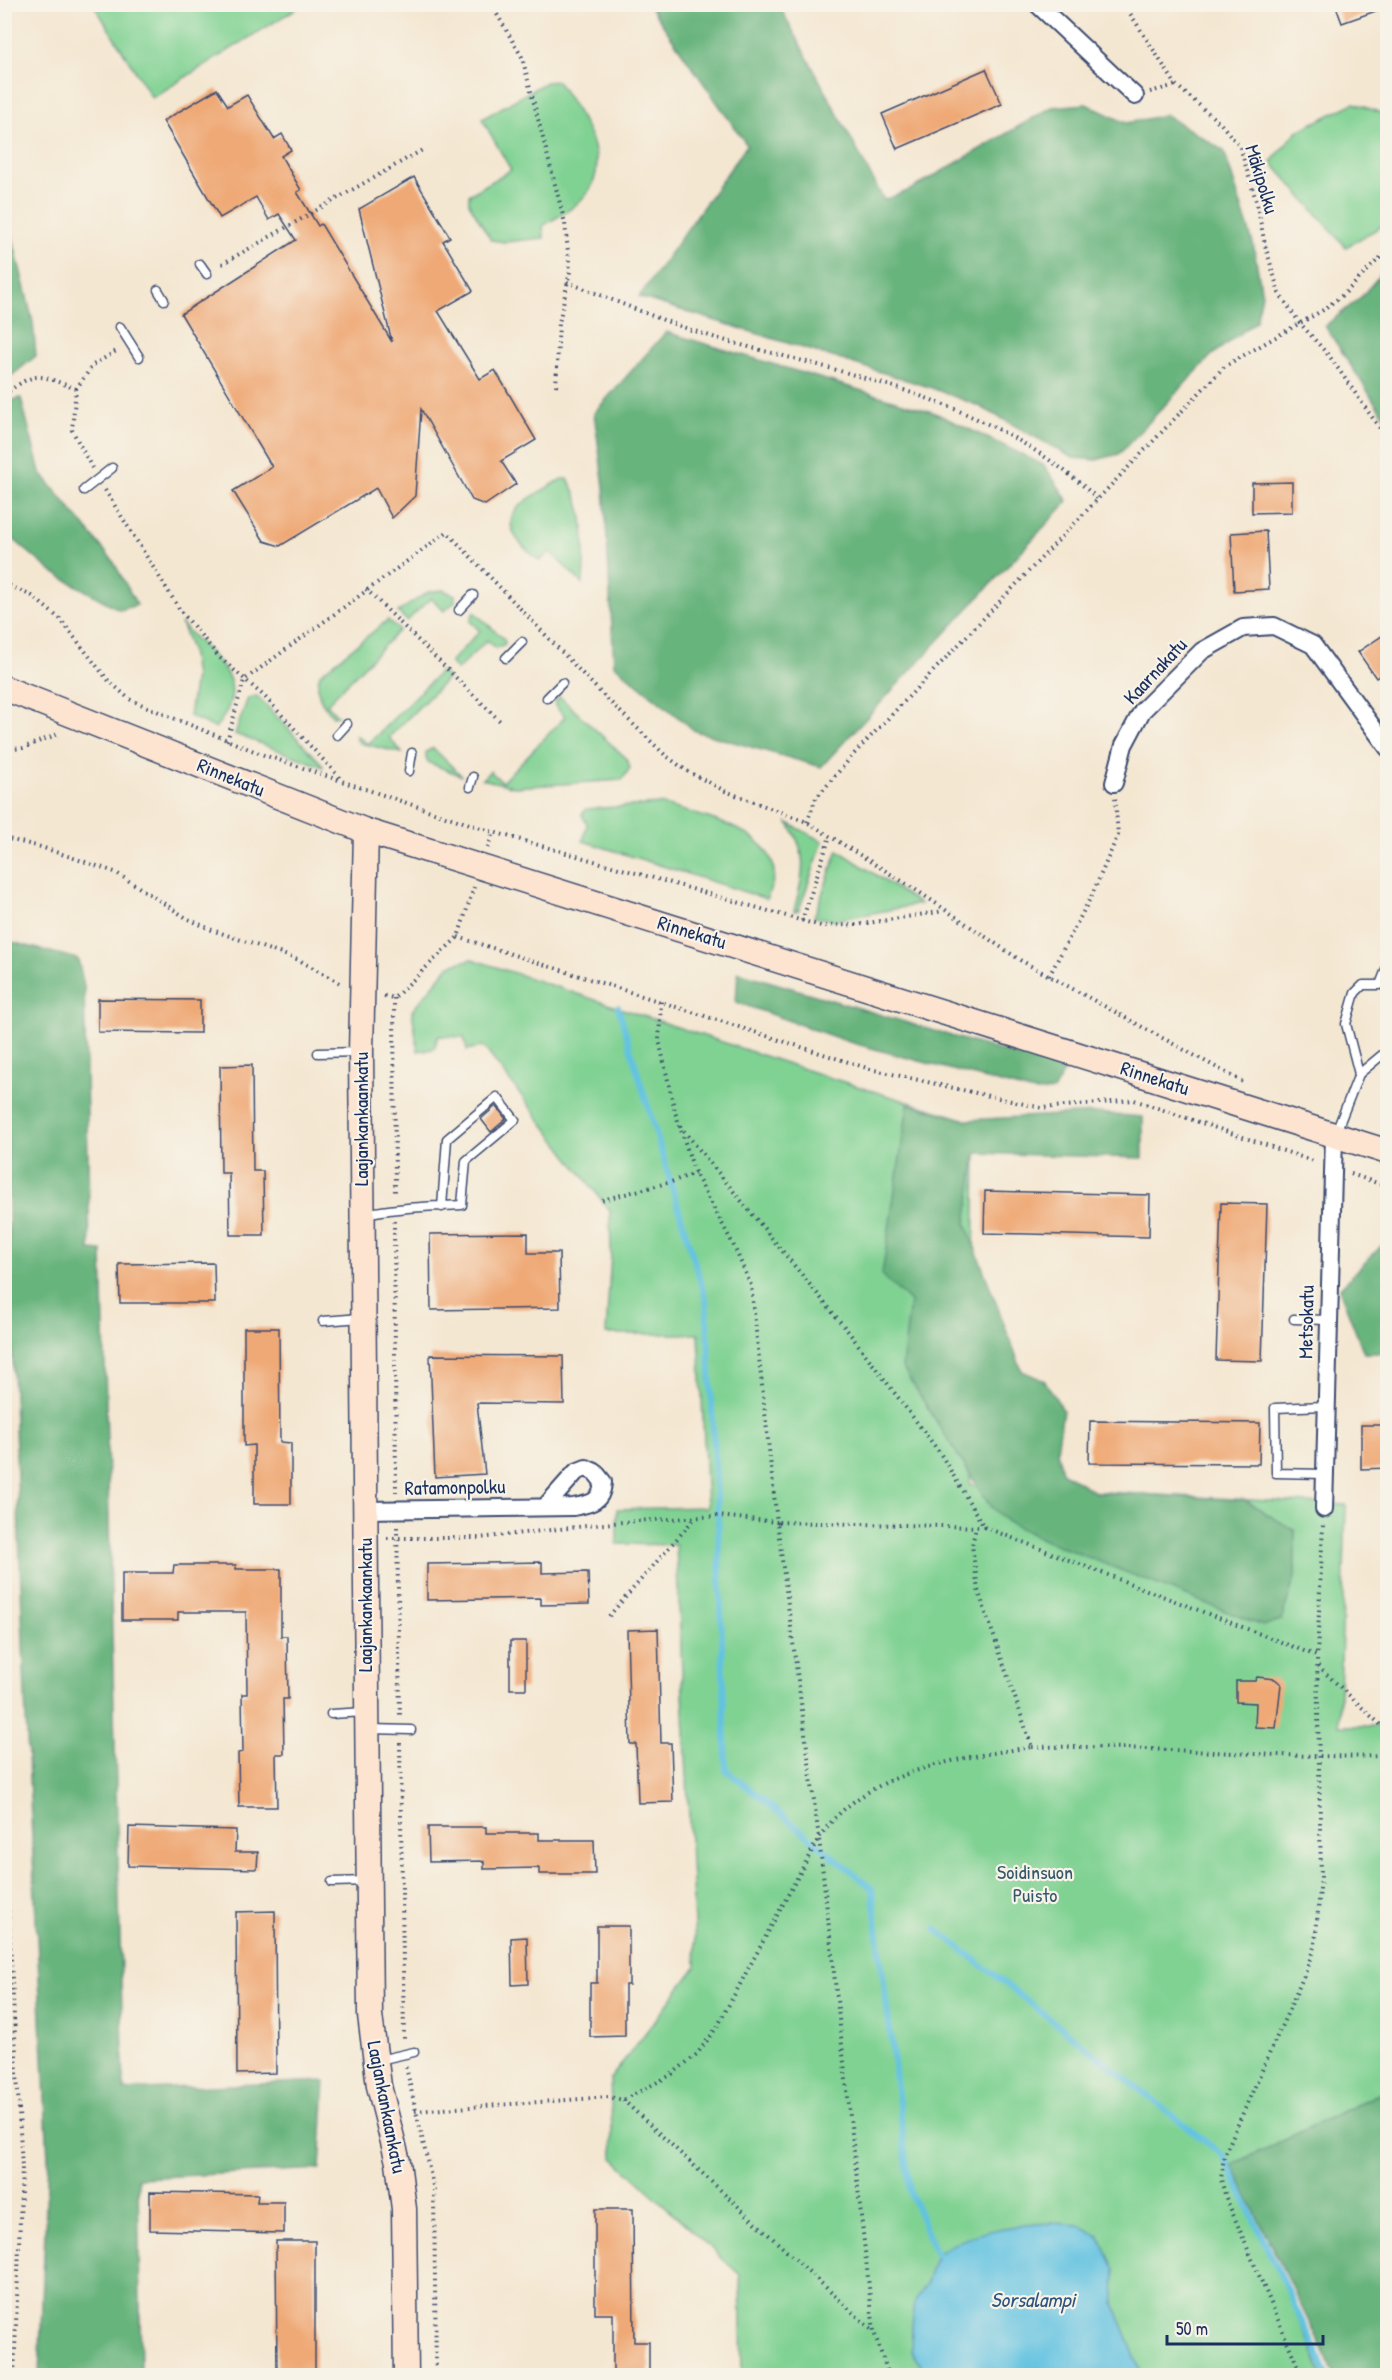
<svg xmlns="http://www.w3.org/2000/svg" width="1392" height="2380" viewBox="0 0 1392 2380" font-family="'Patrick Hand',sans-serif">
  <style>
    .green { fill: #80d293; stroke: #4e8078; stroke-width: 1.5 }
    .forest { fill: #68b47d; stroke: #42726e; stroke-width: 1.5 }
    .water { fill: #62c2e1; stroke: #3e78a0; stroke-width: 1.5 }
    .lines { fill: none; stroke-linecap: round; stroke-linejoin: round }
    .stream { stroke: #62c2e1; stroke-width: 6 }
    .building { fill: #efa976 }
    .lane-casing { stroke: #3c4b6f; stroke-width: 11 }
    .street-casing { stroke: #3c4b6f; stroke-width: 20 }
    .secondary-casing { stroke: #3c4b6f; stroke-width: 27 }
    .path { stroke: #3c4b6f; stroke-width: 4; stroke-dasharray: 1.5 4.5; stroke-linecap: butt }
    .lane { stroke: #fff; stroke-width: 8 }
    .street { stroke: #fff; stroke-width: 16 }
    .secondary { stroke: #fde4d1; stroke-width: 24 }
    .labels { text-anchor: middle; stroke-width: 4.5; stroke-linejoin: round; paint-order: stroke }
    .street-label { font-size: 20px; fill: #1b2f5e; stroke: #f7f3e8 }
    .park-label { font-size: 20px; fill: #34586b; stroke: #f7f3e8 }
    .water-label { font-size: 21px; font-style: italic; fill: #2d547f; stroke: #f7f3e8 }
  </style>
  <rect width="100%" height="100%" fill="#f7f3e8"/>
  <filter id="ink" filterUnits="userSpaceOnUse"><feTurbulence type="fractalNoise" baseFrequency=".0167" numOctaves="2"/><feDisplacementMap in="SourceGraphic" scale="12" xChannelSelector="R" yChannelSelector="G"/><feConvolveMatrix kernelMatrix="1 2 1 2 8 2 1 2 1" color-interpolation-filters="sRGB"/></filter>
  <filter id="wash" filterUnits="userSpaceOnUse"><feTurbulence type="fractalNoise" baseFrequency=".008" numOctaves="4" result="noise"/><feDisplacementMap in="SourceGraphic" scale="24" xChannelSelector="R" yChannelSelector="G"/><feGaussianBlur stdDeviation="1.35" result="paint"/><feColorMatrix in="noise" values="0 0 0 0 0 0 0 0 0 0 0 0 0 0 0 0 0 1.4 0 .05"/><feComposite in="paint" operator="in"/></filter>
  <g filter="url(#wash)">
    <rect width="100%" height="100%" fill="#f4e7d2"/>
    <g class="green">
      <polygon points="94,5 302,5 152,98"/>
      <path d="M 557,81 C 580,116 620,165 579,202 C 569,212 555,218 543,226 L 544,238 L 505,242 L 491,240 L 469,203 L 469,195 L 511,170 L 482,119 L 546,82 Z"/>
      <polygon points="1354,103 1387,115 1387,223 1346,247 1271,162 1297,131"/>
      <path d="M 562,479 L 568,479 C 587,509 585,549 583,584 L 550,552 L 540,561 C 484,518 519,504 562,479 Z"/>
      <polygon points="443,590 455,595 455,602 444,611 431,598 407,621 398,612 428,592"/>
      <polygon points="474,612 504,639 505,644 496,648 487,640 457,670 450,662 480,631 470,621"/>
      <path d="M 388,620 L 399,630 L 327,704 L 338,716 L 333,716 C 321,703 314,692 320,674 Z"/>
      <path d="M 181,623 C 211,659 257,679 215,728 L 189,716 L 195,677 L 191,650 Z"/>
      <polygon points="441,671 448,678 389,737 402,753 360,743 357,740 356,735 368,744"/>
      <polygon points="257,696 322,764 323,767 235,734 248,698"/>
      <polygon points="560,697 627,759 630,768 622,780 515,787 482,779 490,771 502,782 565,717 555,706 555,701"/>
      <polygon points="433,748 462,776 429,763 426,758 426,752"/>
      <path d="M 661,804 C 696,816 771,827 774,872 C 775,880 769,891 767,899 L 583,841 L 587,824 L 582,815 L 586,809 Z"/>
      <path d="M 788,823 L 823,841 L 799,910 L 794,911 C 803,874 810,856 788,823 Z"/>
      <polygon points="838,850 920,904 836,920 814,917"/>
      <polygon points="472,959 831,1078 967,1120 976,1153 970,1485 1346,1505 1339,1726 1387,1726 1387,2090 1232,2165 1323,2375 742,2375 740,2275 613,2158 610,2079 696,1967 676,1545 617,1544 617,1509 707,1507 699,1334 606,1334 611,1253 610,1211 483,1046 467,1050 464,1037 438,1036 434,1049 418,1051 412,1011 450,965"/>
    </g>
    <g class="forest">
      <polygon points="648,4 779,5 884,200 910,190 1052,107 1086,104 1126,123 1166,115 1224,151 1253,243 1262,295 1256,321 1211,356 1119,454 1096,460 1073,458 979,406 929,387 639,297 747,145"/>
      <polygon points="5,213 7,215 33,322 36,356 5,381"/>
      <polygon points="1387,267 1387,421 1325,326 1360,298"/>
      <polygon points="666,332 933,412 1044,465 1068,501 821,767 695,731 614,665 604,487 594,413"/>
      <polygon points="21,398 40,472 113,561 137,605 120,610 52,572 13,539 5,540 5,402"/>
      <polygon points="4,940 78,959 84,986 90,1250 102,1251 124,2090 325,2081 320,2169 138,2178 141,2375 39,2375 48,2159 25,1697 10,1288"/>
      <polygon points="738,972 1065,1070 1053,1091 1034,1092 849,1042 736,1002"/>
      <polygon points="908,1104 967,1120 1097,1113 1143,1117 1143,1158 976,1153 966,1224 1022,1371 1045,1381 1063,1410 1057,1451 1062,1472 1095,1492 1245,1500 1295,1531 1295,1578 1281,1620 1263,1626 1044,1540 1008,1522 990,1506 902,1367 910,1302 882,1275"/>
      <polygon points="1387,1240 1387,1353 1364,1353 1339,1289"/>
      <polygon points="1387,2090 1387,2375 1335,2375 1232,2165"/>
    </g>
    <path class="water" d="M 1052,2223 L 1079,2225 L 1099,2236 L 1115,2270 L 1114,2303 L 1142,2375 L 928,2375 L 911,2352 L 912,2326 L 915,2301 L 927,2282 L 936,2254 C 972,2231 1009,2225 1052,2223 Z"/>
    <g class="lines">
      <g class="stream">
        <polyline points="618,1007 706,1300 718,1516 726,1770 872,1888 910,2191 936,2254"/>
        <polyline points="936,1929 1224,2156 1328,2376"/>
      </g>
    </g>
    <g id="blocks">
      <g class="building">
        <polygon points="1335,4 1387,4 1387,7 1342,23"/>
        <polygon points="986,69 1002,104 897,149 882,114"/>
        <polygon points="217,89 228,106 247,95 274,139 282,134 291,150 281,156 301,190 297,192 318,226 321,224 392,342 359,209 414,177 450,237 443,241 473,291 438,311 480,379 495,370 536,440 501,461 516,484 485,505 472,500 421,409 415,496 392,518 376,488 280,546 264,541 233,491 272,467 181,314 296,240 279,214 269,220 256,197 220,218 163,121"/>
        <polygon points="1292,482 1292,512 1252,513 1252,483"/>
        <polygon points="1266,531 1269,589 1234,591 1231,533"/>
        <polygon points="1388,632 1388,670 1376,678 1358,652"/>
        <polygon points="98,999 200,1000 200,1033 98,1032"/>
        <polygon points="252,1065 253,1171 263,1171 264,1235 230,1235 229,1173 221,1173 220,1066"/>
        <polygon points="496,1106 506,1119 491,1132 481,1119"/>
        <polygon points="985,1191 1150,1195 1149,1237 984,1233"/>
        <polygon points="1221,1203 1267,1204 1262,1361 1216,1360"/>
        <polygon points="528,1233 528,1253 559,1253 560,1308 431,1310 430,1234"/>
        <polygon points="214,1263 215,1303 120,1303 119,1264"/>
        <polygon points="244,1328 279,1328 280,1442 291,1443 291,1504 254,1504 254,1445 244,1446"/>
        <polygon points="430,1355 563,1356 564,1404 477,1403 485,1474 435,1477"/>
        <polygon points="1090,1421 1260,1423 1259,1464 1089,1463"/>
        <polygon points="1361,1425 1388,1425 1388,1468 1361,1469"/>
        <polygon points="542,1562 542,1573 588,1572 589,1604 541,1605 541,1598 427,1600 427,1564"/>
        <polygon points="174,1565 236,1565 236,1569 281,1569 281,1636 287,1636 288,1699 283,1699 284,1754 276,1754 277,1807 239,1807 238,1753 243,1752 242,1694 247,1694 246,1612 178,1612 178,1620 122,1620 122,1573 173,1573"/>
        <polygon points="658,1629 661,1743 671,1743 673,1802 638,1803 636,1744 630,1744 627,1630"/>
        <rect x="510" y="1641" width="16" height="48"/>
        <polygon points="1257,1677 1275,1679 1281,1684 1276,1728 1255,1727 1256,1703 1236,1702 1236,1681 1255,1681"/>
        <polygon points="129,1827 236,1830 235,1852 258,1852 257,1869 128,1866"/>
        <polygon points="428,1827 486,1827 486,1833 539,1833 539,1840 594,1840 595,1874 539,1874 539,1868 484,1869 484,1861 429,1862"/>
        <polygon points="275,1911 276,2073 237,2074 236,1912"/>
        <polygon points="597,1926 629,1926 629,1985 625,1985 625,2036 590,2037 590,1983 597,1983"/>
        <polygon points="527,1937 528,1984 512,1985 511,1938"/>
        <polygon points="150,2192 258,2194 257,2202 284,2202 284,2233 150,2230"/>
        <polygon points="595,2209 633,2209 634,2342 649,2342 649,2376 613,2376 613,2314 595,2314"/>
        <polygon points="276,2241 315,2241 315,2376 277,2376"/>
      </g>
    </g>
  </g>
  <g filter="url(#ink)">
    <use href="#blocks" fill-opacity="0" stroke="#3c4b6f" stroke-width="1.5"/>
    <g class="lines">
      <defs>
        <g id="lane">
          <polyline points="200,264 207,274"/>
          <polyline points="158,290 164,300"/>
          <polyline points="120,327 139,357"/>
          <polyline points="84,490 112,468"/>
          <polyline points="459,610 473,595"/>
          <polyline points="506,658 522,642"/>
          <polyline points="547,698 562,683"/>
          <polyline points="337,735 347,724"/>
          <polyline points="409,771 412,753"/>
          <polyline points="470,787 473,777"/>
          <polyline points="318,1053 360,1052"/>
          <polyline points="1359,1074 1388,1050"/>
          <polyline points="1336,1132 1359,1074 1346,1024 1355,993 1363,985 1380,985 1388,964"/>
          <path d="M 365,1214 C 398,1207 429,1207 462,1205 L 466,1161 L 515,1120 L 497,1097 L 447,1139 L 442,1207"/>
          <polyline points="1294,1319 1327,1320"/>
          <polyline points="323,1321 361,1318"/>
          <polyline points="1324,1474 1276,1473 1275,1408 1325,1406"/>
          <polyline points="331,1714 365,1712"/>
          <polyline points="369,1729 411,1730"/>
          <polyline points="332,1882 368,1881"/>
          <polyline points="379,2060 414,2052"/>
        </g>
        <g id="street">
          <polyline points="1037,4 1135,96"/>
          <polyline points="1114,783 1124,745 1142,711 1202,651 1243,628 1274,626 1313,645 1388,748"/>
          <polyline points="1324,1509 1334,1136"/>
          <path d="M 365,1510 L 573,1507 C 591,1504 602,1502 603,1482 L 595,1472 L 586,1468 L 576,1472 L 545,1507"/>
        </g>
        <g id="secondary">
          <polyline points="4,688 366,831 1388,1152"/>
          <polyline points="366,831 361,1052 370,2015 379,2086 398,2162 404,2209 406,2376"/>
        </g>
      </defs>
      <use href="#lane" class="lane-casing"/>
      <use href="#street" class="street-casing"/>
      <use href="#secondary" class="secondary-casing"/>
      <g class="path">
        <polyline points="491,4 522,57 565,223 570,271 559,323 556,388"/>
        <polyline points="1124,4 1176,85 1221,124 1240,147 1257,204 1265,245 1279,293 1299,322 1330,357 1388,440"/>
        <polyline points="1150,92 1176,85"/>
        <polyline points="222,264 424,149"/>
        <path d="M 567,282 C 622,303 677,328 734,343 C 865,378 995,403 1098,499"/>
        <polyline points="76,389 93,365 118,350"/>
        <path d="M 4,395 C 37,369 40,375 76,389 L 72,430 L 92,468"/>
        <polyline points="105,490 180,610 219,657 265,697 342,780"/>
        <polyline points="4,583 32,596 60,619 107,679 129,699 173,718 264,755 493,832 821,926 856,925 944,911"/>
        <polyline points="366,589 502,723"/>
        <polyline points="227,741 244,680 447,532 602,694 665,755 687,771 725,791 807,822 913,888 1020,960 1243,1082"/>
        <polyline points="4,750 23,748 58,734"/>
        <polyline points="807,822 816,798 853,755 1225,366 1323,310 1345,293 1388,250"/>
        <polyline points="4,838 41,847 115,872 188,919 212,930 299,960 342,984"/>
        <polyline points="488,848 493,832"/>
        <polyline points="802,921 830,836"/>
        <polyline points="458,937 870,1069 1042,1108 1134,1100 1316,1162"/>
        <polyline points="1049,976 1092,895 1118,835 1115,798"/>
        <polyline points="384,996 394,998 458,937 474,887"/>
        <polyline points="394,998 395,1195"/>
        <polyline points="680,1126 847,1330 940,1453 984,1527 1317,1656 1323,1525"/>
        <polyline points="1351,1174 1388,1187"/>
        <polyline points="602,1200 671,1182 695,1173"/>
        <polyline points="394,1221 396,1492"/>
        <polyline points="397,1527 400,1717"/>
        <polyline points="387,1538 479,1538 622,1522 718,1516 777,1522 751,1285 733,1244 695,1173 675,1112 659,1040 661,1001"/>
        <polyline points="609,1616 695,1518"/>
        <polyline points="1318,1666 1388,1732"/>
        <polyline points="400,1743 404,2041"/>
        <path d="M 1032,1747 C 1151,1745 1269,1759 1388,1756"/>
        <polyline points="4,1827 22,2168 14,2376"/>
        <polyline points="406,2067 434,2190 436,2376"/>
        <polyline points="623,2100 874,2332"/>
        <path d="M 415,2111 L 609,2097 L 623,2100 L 671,2075 L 697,2054 L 717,2027 L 816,1843 C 858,1771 958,1758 1032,1747 L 978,1590 L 972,1545 L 976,1527"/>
        <polyline points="889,2376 874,2332 819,1838 777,1522 984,1527"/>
        <polyline points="1302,2376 1226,2198 1221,2179 1224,2156 1306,1971 1315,1944 1321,1878 1317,1656"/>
      </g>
      <use href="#lane" class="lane"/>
      <use href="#street" class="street"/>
      <use href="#secondary" class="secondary"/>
    </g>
  </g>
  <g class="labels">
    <g class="street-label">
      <text transform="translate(1262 179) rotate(73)" y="7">Mäkipolku</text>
      <text transform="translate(1155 671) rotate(-47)" y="7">Kaarnakatu</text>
      <text transform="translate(231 777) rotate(22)" y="7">Rinnekatu</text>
      <text transform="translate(692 932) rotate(17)" y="7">Rinnekatu</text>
      <text transform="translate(1155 1078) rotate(18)" y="7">Rinnekatu</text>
      <text transform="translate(361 1119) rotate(-90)" y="7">Laajankankaankatu</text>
      <text transform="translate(1306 1322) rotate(-89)" y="7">Metsokatu</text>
      <text transform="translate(455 1487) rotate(-1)" y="7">Ratamonpolku</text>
      <text transform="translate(365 1605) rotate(-90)" y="7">Laajankankaankatu</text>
      <text transform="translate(387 2107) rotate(79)" y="7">Laajankankaankatu</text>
    </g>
    <g class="park-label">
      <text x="1035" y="1879">Soidinsuon<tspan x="1035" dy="23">Puisto</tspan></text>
    </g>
    <g class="water-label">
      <text x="1033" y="2307">Sorsalampi</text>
    </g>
  </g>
  <rect width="1392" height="2380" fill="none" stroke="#f7f3e8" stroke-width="24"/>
  <path d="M1167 2335v9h156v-9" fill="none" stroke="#1b2f5e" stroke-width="3"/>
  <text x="1176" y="2335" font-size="18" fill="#1b2f5e" stroke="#f7f3e8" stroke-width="4.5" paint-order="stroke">50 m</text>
</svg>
